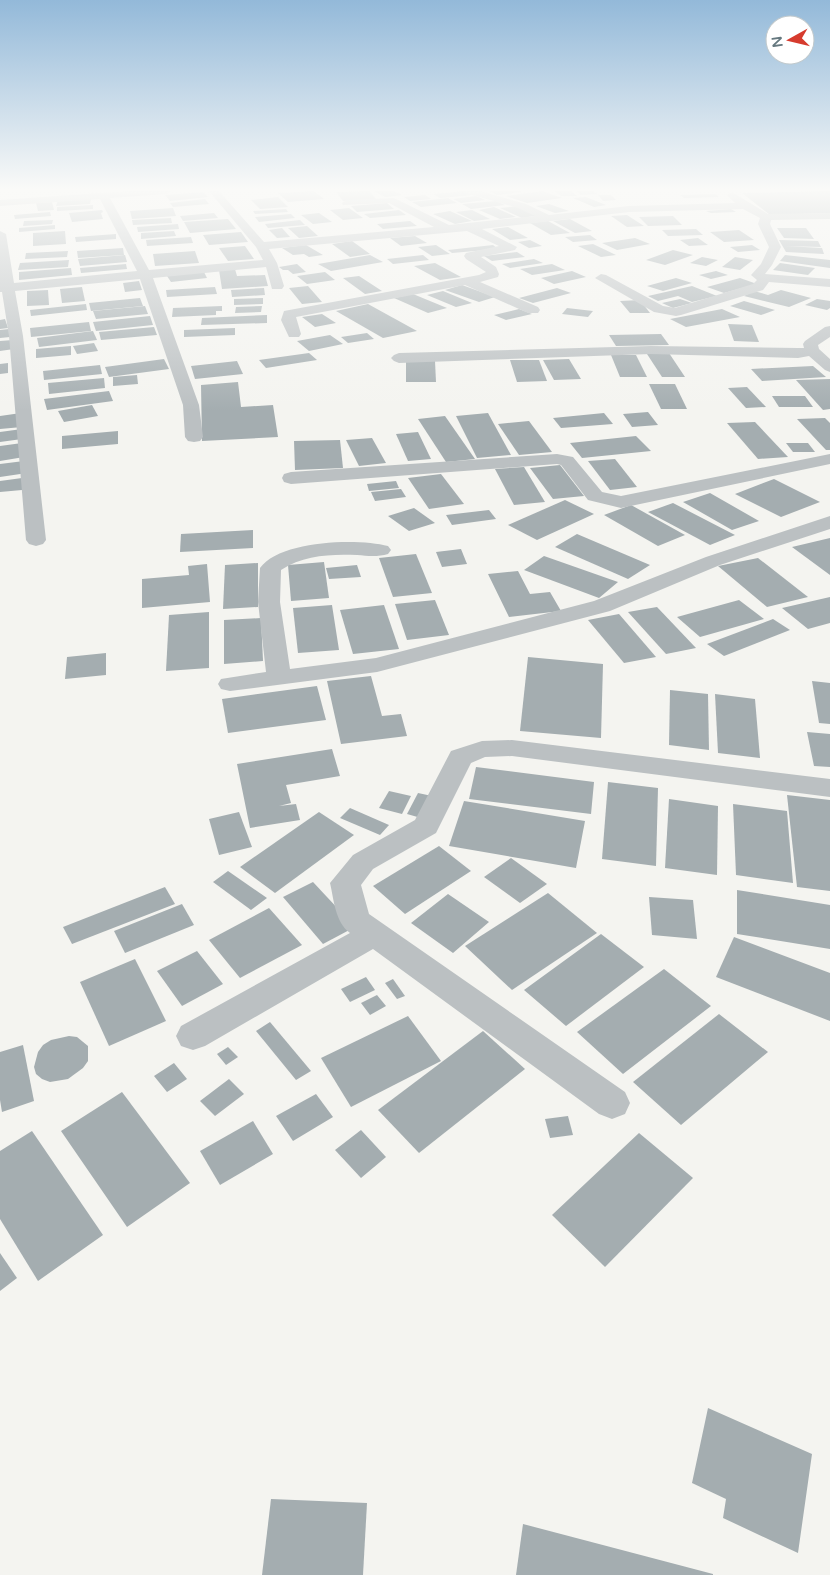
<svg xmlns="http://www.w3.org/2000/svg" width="830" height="1575" viewBox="0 0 830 1575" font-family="'Varela Round',sans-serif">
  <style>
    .building { fill: #a4adb0 }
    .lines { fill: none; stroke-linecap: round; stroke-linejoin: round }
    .minor { fill: #bbc0c2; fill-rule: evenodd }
  </style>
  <rect width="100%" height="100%" fill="#f4f4f0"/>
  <g class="building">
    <polygon points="314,191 324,199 288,202 278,193"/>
    <polygon points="369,191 376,199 343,201 336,192"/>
    <polygon points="374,191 394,191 402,195 385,197"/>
    <polygon points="464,191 472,195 440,198 433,194"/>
    <polygon points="489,191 521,191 521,192 497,195"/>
    <polygon points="542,191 562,198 527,203 506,196"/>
    <polygon points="555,191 571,191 577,196 561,196"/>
    <polygon points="576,191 593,191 597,194 581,195"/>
    <polygon points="830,191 830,213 770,215 742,193"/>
    <polygon points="203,192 208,197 170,201 165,195"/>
    <polygon points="715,194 719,197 684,198 680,195"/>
    <polygon points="425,195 431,199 410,201 404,197"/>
    <polygon points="598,195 611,195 616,200 603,201"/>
    <polygon points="476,196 485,200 461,203 453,199"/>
    <polygon points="278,197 288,207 260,209 251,200"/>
    <polygon points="586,197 606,205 594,207 573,198"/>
    <polygon points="448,198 457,203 421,207 412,202"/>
    <polygon points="91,199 90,204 56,206 58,200"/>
    <polygon points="205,199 209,204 173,207 170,203"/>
    <polygon points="496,201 505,205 471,209 462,204"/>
    <polygon points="52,202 54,210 38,211 36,203"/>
    <polygon points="387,203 394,209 357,212 351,206"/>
    <polygon points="549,204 569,211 555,213 536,206"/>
    <polygon points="93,205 93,209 57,211 57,207"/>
    <polygon points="518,206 540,215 522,218 500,208"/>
    <polygon points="494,207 516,217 500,219 479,210"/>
    <polygon points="173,208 176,216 132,219 130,211"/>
    <polygon points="349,208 363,218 343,220 330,210"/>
    <polygon points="286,209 288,212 255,214 253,211"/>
    <polygon points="731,209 736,212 711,213 706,211"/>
    <polygon points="102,210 103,212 101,213 103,219 72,222 69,213"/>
    <polygon points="399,210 406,215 370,218 364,214"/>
    <polygon points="472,210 490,219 474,221 456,212"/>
    <polygon points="450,211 472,221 455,224 433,214"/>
    <polygon points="50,212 51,216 15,219 14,215"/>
    <polygon points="214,213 218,218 183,221 180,216"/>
    <polygon points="319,213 332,222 313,224 301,215"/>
    <polygon points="291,214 295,218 259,222 255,217"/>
    <polygon points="627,215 644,226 627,227 611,216"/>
    <polygon points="673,216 682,225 648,226 639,217"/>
    <polygon points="171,218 172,223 133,225 132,220"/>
    <polygon points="228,219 236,229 190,233 184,222"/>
    <polygon points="570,219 592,231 575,233 553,221"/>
    <polygon points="53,220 52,224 23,226 24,221"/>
    <polygon points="300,220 305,225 268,228 265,224"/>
    <polygon points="410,221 417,226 383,229 377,224"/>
    <polygon points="548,221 570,233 551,235 530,223"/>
    <polygon points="178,224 179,229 138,232 137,227"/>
    <polygon points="55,225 55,229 19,232 19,228"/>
    <polygon points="307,226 318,236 299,238 288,228"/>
    <polygon points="508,227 528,238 510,240 492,229"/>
    <polygon points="282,228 290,237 277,238 269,230"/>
    <polygon points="777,228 806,228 814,239 784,238"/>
    <polygon points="696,229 703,235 668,236 662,230"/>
    <polygon points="739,230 754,240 724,242 710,232"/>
    <polygon points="65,231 66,244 33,246 33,233"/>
    <polygon points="174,231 176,236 141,239 141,233"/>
    <polygon points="241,232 248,242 209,245 203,235"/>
    <polygon points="116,234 116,239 76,242 75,237"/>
    <polygon points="590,235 597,240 573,242 565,237"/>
    <polygon points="415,236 427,243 401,246 390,238"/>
    <polygon points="191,237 193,243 147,246 146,240"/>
    <polygon points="635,238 650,244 617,250 602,243"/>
    <polygon points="698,238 708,245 689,246 680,240"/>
    <polygon points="530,240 542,246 529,248 518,242"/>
    <polygon points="779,240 818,241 821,247 785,246 822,248 824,254 786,252"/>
    <polygon points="352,241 370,254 350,257 332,244"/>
    <polygon points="593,244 616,255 601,257 578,246"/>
    <polygon points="306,245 323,255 309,257 304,254 293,255 282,248"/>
    <polygon points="436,245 450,254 432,256 418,247"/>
    <polygon points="493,245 498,249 452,253 448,250"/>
    <polygon points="752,245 760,250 738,252 730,247"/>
    <polygon points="245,246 254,259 228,261 219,248"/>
    <polygon points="123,248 124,255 78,258 77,251"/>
    <polygon points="673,250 693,255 665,265 646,260"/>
    <polygon points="68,251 67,257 25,259 26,253"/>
    <polygon points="195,251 199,263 155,266 153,254"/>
    <polygon points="517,252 525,257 492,261 484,256"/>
    <polygon points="125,255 127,262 80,266 78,259"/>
    <polygon points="370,255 383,262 331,271 318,264"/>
    <polygon points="423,255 429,260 393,264 387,259"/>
    <polygon points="785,255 830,260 830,268 780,261"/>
    <polygon points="702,257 718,260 706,266 690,263"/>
    <polygon points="735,257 753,260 740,270 722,267"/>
    <polygon points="534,259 543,263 510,268 502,264"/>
    <polygon points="69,260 68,267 18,270 20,263"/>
    <polygon points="435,263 461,277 440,280 414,266"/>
    <polygon points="780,263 815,268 808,275 773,270"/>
    <polygon points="126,264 127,269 81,273 80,268"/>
    <polygon points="297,264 306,272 293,274 288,270 283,270 279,267"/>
    <polygon points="552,264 565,270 532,275 520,269"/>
    <polygon points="71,268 72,275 19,280 19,272"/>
    <polygon points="235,269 237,276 265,275 268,286 222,289 219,270"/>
    <polygon points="572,271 586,277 554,284 541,278"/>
    <polygon points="716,271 728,275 711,279 699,275"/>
    <polygon points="204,272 207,278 171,282 167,276"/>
    <polygon points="325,272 335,280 307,284 297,276"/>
    <polygon points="359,276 382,291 365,294 343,278"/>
    <polygon points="676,278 692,283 663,291 647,286"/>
    <polygon points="740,278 757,284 724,293 707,287"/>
    <polygon points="139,281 142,290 125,292 123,283"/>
    <polygon points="462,285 495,297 479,302 445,290"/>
    <polygon points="308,286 322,302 302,304 289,288"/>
    <polygon points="692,286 717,296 692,302 678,296 658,301 648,296"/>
    <polygon points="82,287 85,301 62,303 60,289"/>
    <polygon points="215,287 217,294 167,297 166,290"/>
    <polygon points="264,288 265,295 232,297 231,290"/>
    <polygon points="557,288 571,293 533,303 519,298"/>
    <polygon points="48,290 49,305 27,306 27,291"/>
    <polygon points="781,290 811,298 789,307 744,296 754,291 768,295"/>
    <polygon points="443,291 472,303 456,307 427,295"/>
    <polygon points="413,294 447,308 428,313 394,298"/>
    <polygon points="140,298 143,306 91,311 89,303"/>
    <polygon points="263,298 263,304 234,305 234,299"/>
    <polygon points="680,299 692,303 673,308 662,303"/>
    <polygon points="817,299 830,301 830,308 827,310 805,305"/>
    <polygon points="640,300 650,313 630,313 620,301"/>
    <polygon points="744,301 775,310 761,315 730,306"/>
    <polygon points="86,304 87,310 31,316 30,310"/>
    <polygon points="368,304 417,331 383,338 336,311"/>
    <polygon points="145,306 148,314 96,319 93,311"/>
    <polygon points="222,306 222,311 216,311 216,315 172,317 173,308"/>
    <polygon points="262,306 261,312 235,313 236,307"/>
    <polygon points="567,308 593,311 588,317 562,314"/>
    <polygon points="519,309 532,314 506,320 494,315"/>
    <polygon points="722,309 740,317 686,327 670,319"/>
    <polygon points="322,314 336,323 315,327 302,317"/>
    <polygon points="267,315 267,323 201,325 202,318"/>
    <polygon points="150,316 153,325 96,331 93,322"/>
    <polygon points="5,319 8,328 0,329 0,320"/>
    <polygon points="89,322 91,331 31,337 30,328"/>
    <polygon points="728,324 752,325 759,342 734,341"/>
    <polygon points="154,327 157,335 101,340 99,332"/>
    <polygon points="235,328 235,335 184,337 184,330"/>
    <polygon points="9,329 10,337 0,338 0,330"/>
    <polygon points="93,331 97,340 39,347 37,338"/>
    <polygon points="367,333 374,339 348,343 341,337"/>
    <polygon points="661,334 669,345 616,346 609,335"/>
    <polygon points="330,335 343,344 309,351 297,341"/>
    <polygon points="13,340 14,349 0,351 0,341"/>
    <polygon points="94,343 98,351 77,354 73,346"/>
    <polygon points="71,346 71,355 36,358 36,349"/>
    <polygon points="309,353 317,360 266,368 259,360"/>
    <polygon points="669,353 685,377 662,377 647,354"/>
    <polygon points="611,355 636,355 647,377 620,377"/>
    <polygon points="164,359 169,369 109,377 105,367"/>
    <polygon points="569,359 581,379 554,380 543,360"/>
    <polygon points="510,360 539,360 547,381 517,382"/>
    <polygon points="237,361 243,374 195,379 191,366"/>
    <polygon points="406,361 435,361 436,382 406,382"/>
    <polygon points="8,363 8,373 0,374 0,364"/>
    <polygon points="100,365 102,374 44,380 43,371"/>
    <polygon points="813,366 826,377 762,381 751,369"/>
    <polygon points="137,375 138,384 113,386 113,377"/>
    <polygon points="104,378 105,388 49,394 48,383"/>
    <polygon points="830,379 830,409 823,410 796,380"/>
    <polygon points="238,382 241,407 273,405 278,437 202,441 201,385"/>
    <polygon points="649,384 675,384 687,409 661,409"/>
    <polygon points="747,387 766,407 746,408 728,388"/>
    <polygon points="109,391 113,401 47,410 44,399"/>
    <polygon points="772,396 805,396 813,407 779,407"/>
    <polygon points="92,405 98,416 64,422 58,411"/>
    <polygon points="648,412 658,425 632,427 623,414"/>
    <polygon points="21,413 22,427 0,429 0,416"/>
    <polygon points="488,413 511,455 477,458 456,416"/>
    <polygon points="604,413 613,424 561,428 553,418"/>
    <polygon points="445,416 475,459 446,462 418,419"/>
    <polygon points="825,418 830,423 830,450 826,450 797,419"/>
    <polygon points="529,421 552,452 519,455 498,424"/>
    <polygon points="755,422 788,457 758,459 727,423"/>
    <polygon points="22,429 22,439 0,442 0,432"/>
    <polygon points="118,431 118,444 62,449 62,436"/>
    <polygon points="418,432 431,459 408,461 396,434"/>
    <polygon points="636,436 651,451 582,458 570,443"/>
    <polygon points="372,438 386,463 359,466 346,440"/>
    <polygon points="340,440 343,468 295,470 294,441"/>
    <polygon points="22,443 24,457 0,461 0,446"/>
    <polygon points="786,443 808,443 815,452 793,452"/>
    <polygon points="615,459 637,487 610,490 588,461"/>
    <polygon points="24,461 27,473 0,477 0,464"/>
    <polygon points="560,465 584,496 553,499 530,468"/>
    <polygon points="524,467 545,502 514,505 495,469"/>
    <polygon points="441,474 464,504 429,509 408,478"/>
    <polygon points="22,478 22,490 0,492 0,481"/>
    <polygon points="774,479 820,502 781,517 735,494"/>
    <polygon points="396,481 399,488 369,491 367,484"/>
    <polygon points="401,489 406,497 375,501 371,492"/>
    <polygon points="710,493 759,521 732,530 683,502"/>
    <polygon points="565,500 594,514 537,540 508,525"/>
    <polygon points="673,503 735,535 710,545 648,512"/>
    <polygon points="631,505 685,535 658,546 604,515"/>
    <polygon points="414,508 435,523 409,531 388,516"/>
    <polygon points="489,510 496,519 452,525 446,515"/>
    <polygon points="253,530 253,548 180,552 181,534"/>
    <polygon points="577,534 650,565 628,579 555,547"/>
    <polygon points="830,538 830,575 792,547"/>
    <polygon points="461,549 467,564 442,567 436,552"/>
    <polygon points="416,554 432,593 393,597 379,558"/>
    <polygon points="544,556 618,582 599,598 524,570"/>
    <polygon points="758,558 808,597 767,607 718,566"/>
    <polygon points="324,562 329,598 291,601 288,565"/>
    <polygon points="258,563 258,607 223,609 225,565"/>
    <polygon points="207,564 210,602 142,608 142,579 189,575 188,566"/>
    <polygon points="357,565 361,577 329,579 326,568"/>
    <polygon points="518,571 530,594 550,592 561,611 509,617 488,574"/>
    <polygon points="830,597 830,623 808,629 782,608"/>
    <polygon points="435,600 449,635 407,640 395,604"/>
    <polygon points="739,600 764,619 700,637 677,617"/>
    <polygon points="332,605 339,650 298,653 293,608"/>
    <polygon points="384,605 399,649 353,654 340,610"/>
    <polygon points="657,607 696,648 666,654 628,612"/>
    <polygon points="209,612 209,668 166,671 169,615"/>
    <polygon points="619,614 656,657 624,663 588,620"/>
    <polygon points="261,618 263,661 224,664 224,620"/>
    <polygon points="773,619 790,630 724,656 707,644"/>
    <polygon points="106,653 106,675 65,679 67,657"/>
    <polygon points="528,657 603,664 601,738 520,731"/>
    <polygon points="371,676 382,716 401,714 407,736 341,744 327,681"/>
    <polygon points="812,681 830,683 830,724 819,723"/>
    <polygon points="317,686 326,720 228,733 222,699"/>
    <polygon points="670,690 708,694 709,750 669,745"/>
    <polygon points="715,694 755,699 760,758 718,753"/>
    <polygon points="807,732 830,734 830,767 814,766"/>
    <polygon points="332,749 340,776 286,785 291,803 279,806 296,804 300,820 250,828 237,764"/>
    <polygon points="476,767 594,782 591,814 469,799"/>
    <polygon points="608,782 658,788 656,866 602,859"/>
    <polygon points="389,791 411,796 402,814 379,808"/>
    <polygon points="418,793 432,796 421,818 407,814"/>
    <polygon points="787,795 830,800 830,891 797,887"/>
    <polygon points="669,799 718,806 717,875 665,868"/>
    <polygon points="464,801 585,821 576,868 449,846"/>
    <polygon points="733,804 787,811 793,883 736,875"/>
    <polygon points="350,808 389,825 380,835 340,818"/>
    <polygon points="239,812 252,847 219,855 209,819"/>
    <polygon points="319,812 354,835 275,893 240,867"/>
    <polygon points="439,846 471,871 405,914 373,886"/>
    <polygon points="511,858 547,884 520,903 484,877"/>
    <polygon points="228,871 267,898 251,910 213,882"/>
    <polygon points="313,882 355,927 323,944 283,897"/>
    <polygon points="165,887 175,904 72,944 63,927"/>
    <polygon points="737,890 830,905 830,949 737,934"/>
    <polygon points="548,893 597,933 512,990 465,946"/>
    <polygon points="448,894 489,922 453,953 411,923"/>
    <polygon points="649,897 693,900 697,939 652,935"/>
    <polygon points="182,904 194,925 125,953 114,931"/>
    <polygon points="269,908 302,945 240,978 209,940"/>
    <polygon points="601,934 644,967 566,1026 524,990"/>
    <polygon points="734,937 830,973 830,1021 716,977"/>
    <polygon points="197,951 223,984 182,1006 157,971"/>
    <polygon points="135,959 166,1021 109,1046 80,982"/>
    <polygon points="664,969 711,1006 623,1074 577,1032"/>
    <polygon points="366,977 375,990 350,1002 341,989"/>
    <polygon points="393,979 405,996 397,999 385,983"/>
    <polygon points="377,995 386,1006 370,1015 361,1003"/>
    <polygon points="719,1014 768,1052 681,1125 633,1082"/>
    <polygon points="408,1016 441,1061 351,1107 321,1058"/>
    <polygon points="270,1022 311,1071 296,1080 256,1031"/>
    <polygon points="483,1031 525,1069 419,1153 378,1110"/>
    <polygon points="69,1036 77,1037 88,1046 88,1061 83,1068 68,1079 50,1082 42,1079 36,1074 34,1067 38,1052 43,1045 51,1040"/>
    <polygon points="23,1045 34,1101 2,1112 0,1100 0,1052"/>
    <polygon points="228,1047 238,1057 226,1065 217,1054"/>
    <polygon points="174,1063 187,1079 167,1092 154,1076"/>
    <polygon points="229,1079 244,1094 215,1116 200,1101"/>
    <polygon points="122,1092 190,1183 127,1227 61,1131"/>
    <polygon points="316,1094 333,1117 293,1141 276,1116"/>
    <polygon points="568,1116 573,1135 550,1138 545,1119"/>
    <polygon points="253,1121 273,1154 220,1185 200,1151"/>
    <polygon points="361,1130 386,1157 361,1178 335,1150"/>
    <polygon points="32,1131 103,1235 38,1281 0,1219 0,1151"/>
    <polygon points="639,1133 693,1178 605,1267 552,1215"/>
    <polygon points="0,1253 17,1278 0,1291"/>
    <polygon points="708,1408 812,1454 798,1553 723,1518 726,1499 692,1483"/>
    <polygon points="271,1499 367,1503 363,1575 262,1575"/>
    <polygon points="523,1524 713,1574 713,1575 516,1575"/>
  </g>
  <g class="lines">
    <g class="minor">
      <polygon points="129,191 172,191 167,194 110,198 149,270 263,260 256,247 209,191 219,191 264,242 434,227 389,203 343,205 342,203 347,200 394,198 449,225 535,216 518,208 466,193 465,191 480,191 526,204 549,215 629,206 735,203 727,195 732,192 768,214 830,213 830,219 771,220 770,224 781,247 772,265 765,274 830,279 830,287 769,282 763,290 681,315 676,316 654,312 595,278 601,274 606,275 663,306 675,308 753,284 757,280 751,275 761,264 769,247 758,224 760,218 743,209 629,212 482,229 517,247 515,250 481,257 496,267 499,274 498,277 480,282 538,307 540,310 538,313 528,313 465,285 296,317 301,334 299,337 289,337 281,320 284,311 479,275 486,272 466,259 464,256 466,253 499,246 467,231 269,249 277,263 284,286 282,289 272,289 266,267 153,278 199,405 203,437 200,441 194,442 188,441 185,437 183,405 140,279 15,291 23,336 46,540 43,544 36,546 29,544 26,540 9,336 2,292 0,292 0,231 6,234 14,283 137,271 100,199 0,206 0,200"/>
      <polygon points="830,326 830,337 818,345 819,349 830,359 830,372 825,370 809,356 798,358 651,354 399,363 394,361 391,358 394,355 399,353 651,346 798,348 804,348 803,344 805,341 825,327"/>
      <polygon points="557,454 573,457 602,492 621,496 830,454 830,464 621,508 588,500 561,465 557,464 291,484 284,482 282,478 284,474 291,472"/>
      <path d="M 830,516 L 830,529 L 720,565 L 610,611 L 377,672 L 230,691 L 221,689 L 218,684 L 221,679 L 266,672 L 258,602 L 260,568 C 280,540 358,538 388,546 L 391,550 L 388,554 C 378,557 368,556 357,555 C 330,554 304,555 281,570 L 280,602 L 290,669 L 376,658 L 594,601 L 706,557 Z"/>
      <path d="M 512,740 L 830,779 L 830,797 L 512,756 L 485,757 L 471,763 L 436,833 L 373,869 L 361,885 L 369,914 L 625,1092 L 630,1103 L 625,1114 L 612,1119 L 599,1114 L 373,949 L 205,1046 L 193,1050 L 181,1046 L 176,1036 L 181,1026 L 350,933 C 335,922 334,900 330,883 L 353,855 L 415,820 L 451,751 L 482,741 Z"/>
    </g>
  </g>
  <linearGradient id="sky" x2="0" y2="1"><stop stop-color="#93b9d9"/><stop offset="0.46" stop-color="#fafaf8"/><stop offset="1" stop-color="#fafaf8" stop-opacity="0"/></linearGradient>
  <rect width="830" height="411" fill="url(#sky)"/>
  <g transform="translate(790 40) rotate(262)"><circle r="24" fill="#ffffff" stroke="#c1c9cc"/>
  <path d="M0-4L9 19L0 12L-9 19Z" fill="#d63b2e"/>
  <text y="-8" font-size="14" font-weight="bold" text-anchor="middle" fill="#65787f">N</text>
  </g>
</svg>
